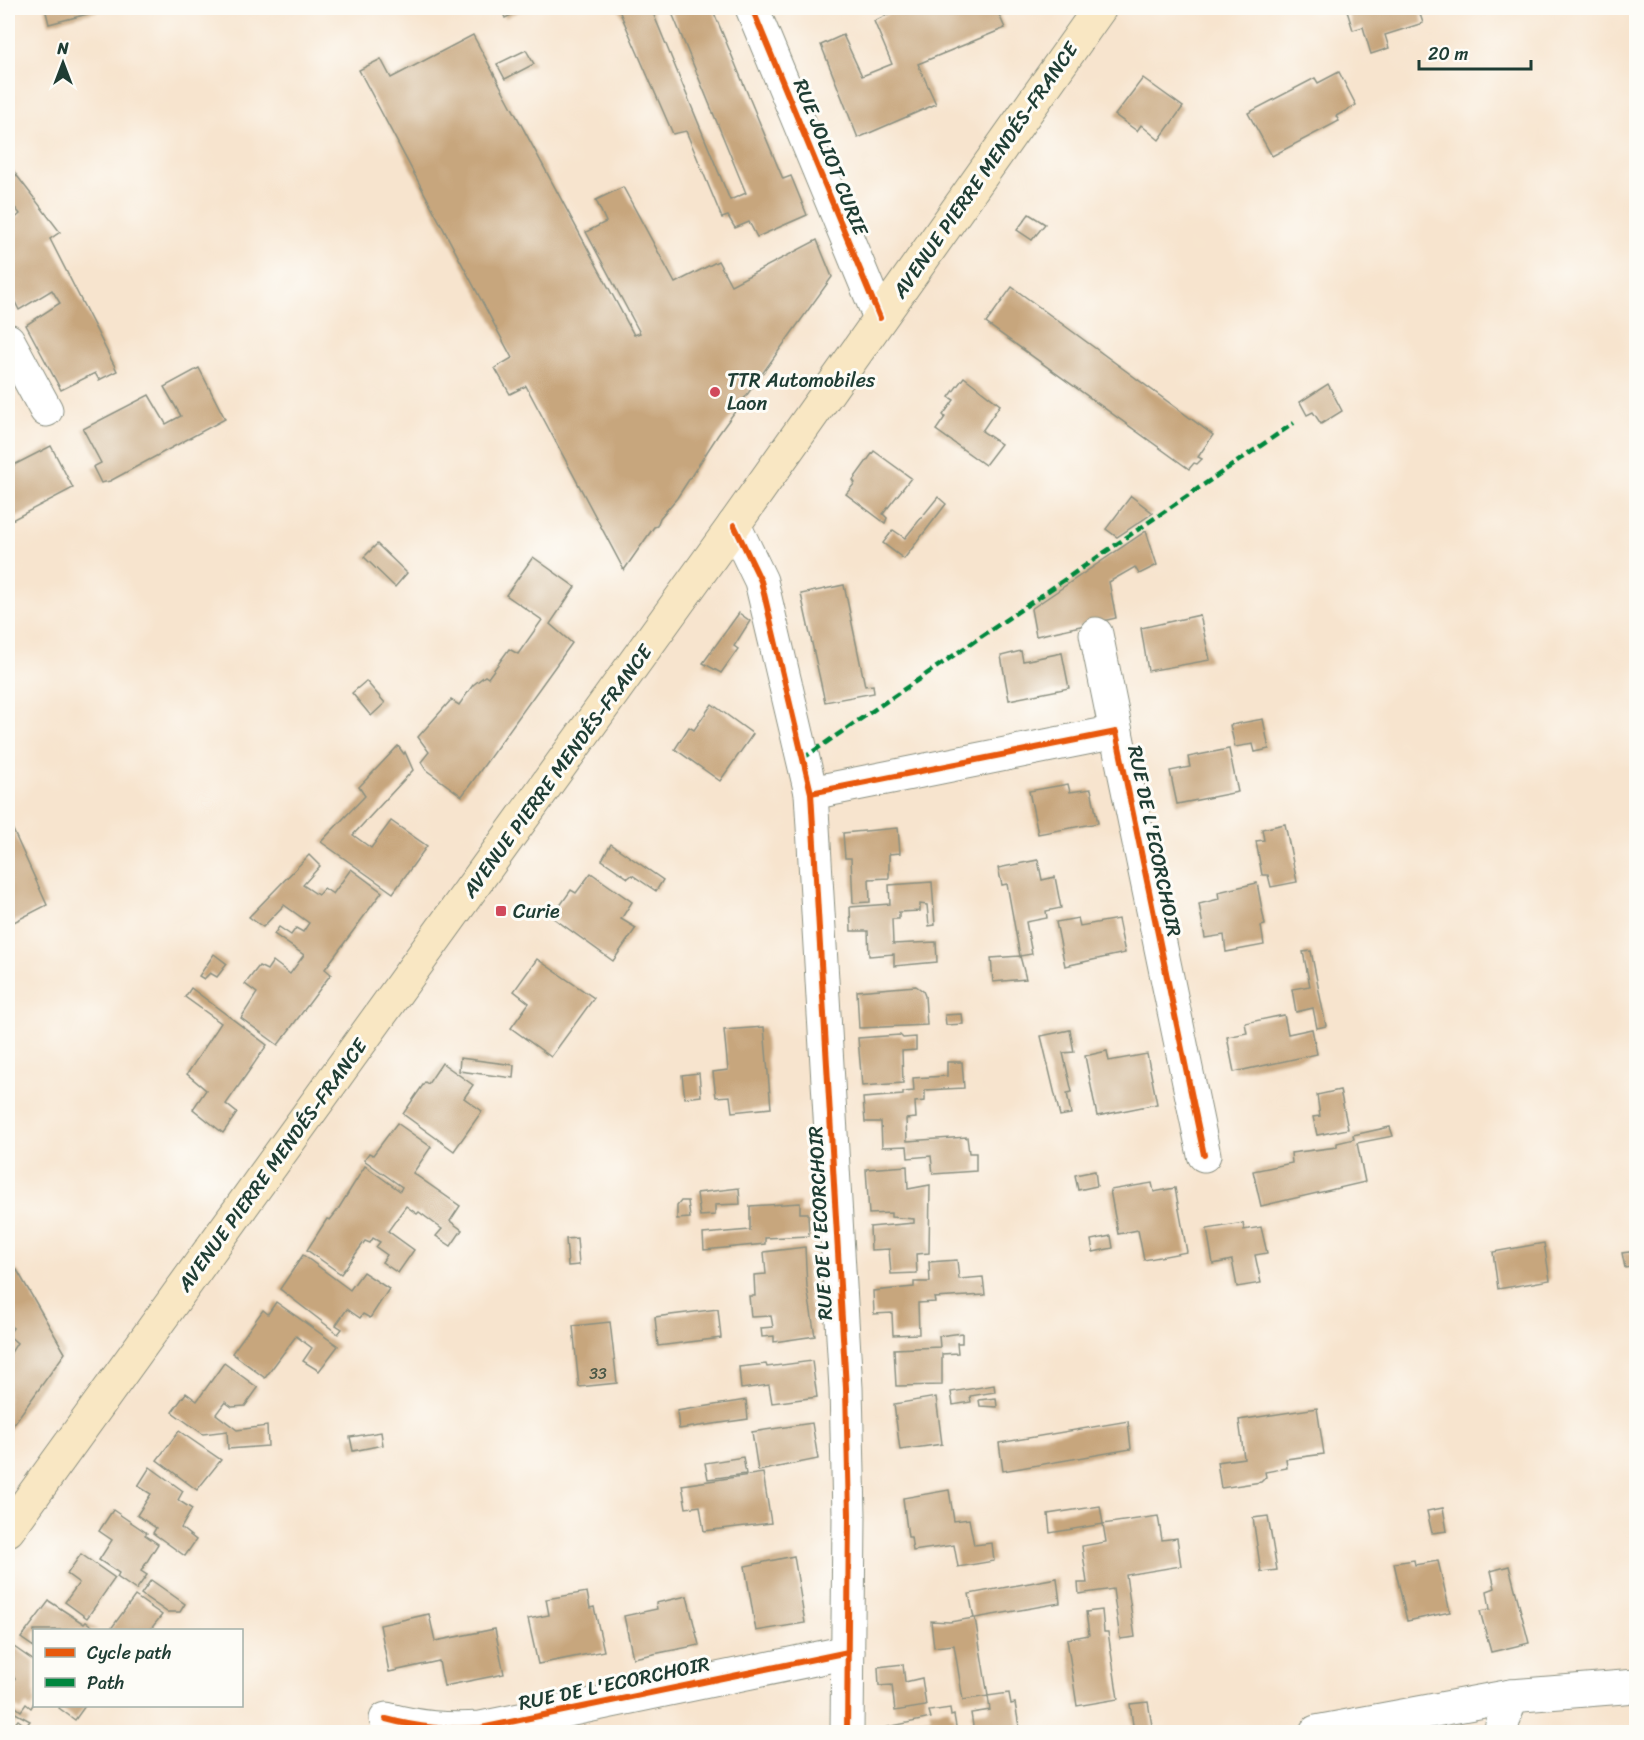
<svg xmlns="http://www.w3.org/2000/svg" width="1644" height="1740" viewBox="0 0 1644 1740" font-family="Sriracha,sans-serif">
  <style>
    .building { fill: #c7a67d }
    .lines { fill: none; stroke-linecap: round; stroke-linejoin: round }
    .minor-casing { stroke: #8b9081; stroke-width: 35 }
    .secondary-casing { stroke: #8b9081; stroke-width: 35 }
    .minor { stroke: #fff; stroke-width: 33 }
    .secondary { stroke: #f9e7c3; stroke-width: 33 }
    .rail-casing { stroke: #1f3d34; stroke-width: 7 }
    .rail { stroke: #fdfcf7; stroke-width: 4.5; stroke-dasharray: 14; stroke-linecap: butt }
    .quiet { stroke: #00873e; stroke-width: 4.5; stroke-dasharray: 9 4.5; stroke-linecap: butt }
    .cycleway-casing { stroke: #fdfcf7; stroke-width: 10 }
    .cycleway { stroke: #e8590c; stroke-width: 6 }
    .poi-dot { fill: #d1495b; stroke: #fdfcf7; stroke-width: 2 }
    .labels { text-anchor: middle; stroke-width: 6; stroke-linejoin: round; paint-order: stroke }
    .number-label { font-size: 16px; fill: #495746 }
    .street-label { font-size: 20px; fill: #1f3d34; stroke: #fdfcf7 }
    .poi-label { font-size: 20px; fill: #1f3d34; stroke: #fdfcf7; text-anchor: start }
  </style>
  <rect width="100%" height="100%" fill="#fdfcf7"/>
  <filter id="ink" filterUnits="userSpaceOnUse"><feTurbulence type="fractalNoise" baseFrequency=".0167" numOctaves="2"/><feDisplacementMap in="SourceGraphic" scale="12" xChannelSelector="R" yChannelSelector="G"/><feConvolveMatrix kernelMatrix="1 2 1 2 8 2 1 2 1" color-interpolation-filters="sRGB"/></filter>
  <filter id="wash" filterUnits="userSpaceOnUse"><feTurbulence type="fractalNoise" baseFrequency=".008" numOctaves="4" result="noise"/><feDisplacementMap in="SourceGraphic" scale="24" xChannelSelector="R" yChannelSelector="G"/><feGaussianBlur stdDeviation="1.35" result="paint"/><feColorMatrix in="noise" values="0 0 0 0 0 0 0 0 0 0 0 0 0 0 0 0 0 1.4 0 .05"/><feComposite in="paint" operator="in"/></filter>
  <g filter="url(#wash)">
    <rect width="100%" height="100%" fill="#f7e4ce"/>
    <g id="blocks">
      <g class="building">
        <polygon points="45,8 102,8 103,10 49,24"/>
        <polygon points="501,8 526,8 505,18"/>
        <polygon points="618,8 651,8 730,200 746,193 670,8 712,8 783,179 791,176 807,215 757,237 749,222 735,228 728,216 722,218 686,131 673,134"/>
        <polygon points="894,8 996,8 1005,28 918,64 936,104 858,138 821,45 843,35 862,76 892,64 874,21 895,11"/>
        <polygon points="1346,8 1418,8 1423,23 1385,35 1389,48 1371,54 1363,27 1353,30"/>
        <polygon points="473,35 634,335 640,333 586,232 606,222 596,200 623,187 675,283 718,261 731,285 817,240 832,277 718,435 677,498 660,518 657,526 654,527 624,570 526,386 510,394 495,368 512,358 359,70 381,59 391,78"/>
        <polygon points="526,50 534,64 505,79 497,64"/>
        <polygon points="1339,72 1356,105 1336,116 1339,121 1272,156 1248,113 1315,78 1318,83"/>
        <polygon points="1143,78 1183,107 1159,140 1141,125 1137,131 1115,115"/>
        <polygon points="8,164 60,232 50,239 117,371 99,380 95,373 61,390 26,325 60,303 52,290 19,310 8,288 8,273 13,270 8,262 8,225 20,214 8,199"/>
        <polygon points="1029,214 1045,224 1032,240 1017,230"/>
        <polygon points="1012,287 1213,435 1198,457 1202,459 1197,464 1194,463 1189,469 986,323"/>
        <polygon points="199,368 225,419 110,481 101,483 93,467 101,463 83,429 149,395 166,424 181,416 164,387"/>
        <polygon points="964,377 1000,405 982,431 1001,444 985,465 936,430 945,417 943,415 954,400 949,397"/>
        <polygon points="1328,384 1342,411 1321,424 1313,412 1307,415 1300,402"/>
        <polygon points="51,446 73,488 8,522 8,468"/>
        <polygon points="874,451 911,478 883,514 887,518 885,523 846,494 855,483 853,480"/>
        <polygon points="1131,496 1153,513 1117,537 1106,529"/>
        <polygon points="938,497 946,504 904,559 883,543 893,530 905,538"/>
        <polygon points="1146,531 1157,565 1139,574 1135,567 1109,582 1116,618 1036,636 1031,609"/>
        <polygon points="377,544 407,573 395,587 364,557"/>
        <polygon points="533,557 575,587 550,624 572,643 462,796 426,770 421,762 429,752 418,737 451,700 459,705 473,685 485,676 488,678 509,649 518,654 542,620 506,595"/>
        <polygon points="844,585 865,686 873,685 874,693 825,702 801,594"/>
        <polygon points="739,613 750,621 734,646 738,649 721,673 703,663"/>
        <polygon points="1200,615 1210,660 1148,671 1141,628"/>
        <polygon points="1021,651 1023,661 1062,653 1069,688 1009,700 1001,656"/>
        <polygon points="366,681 385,703 371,716 352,693"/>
        <polygon points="712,704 753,734 720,781 675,749 689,727 694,730"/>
        <polygon points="1263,719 1269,749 1255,752 1253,744 1235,747 1230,725"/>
        <polygon points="398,746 404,754 405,752 413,770 353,835 371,848 391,821 427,846 393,893 321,842 365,796 359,787"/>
        <polygon points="1229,749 1238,792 1177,804 1170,771 1190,767 1188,757"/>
        <polygon points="1068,784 1070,792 1091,789 1098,823 1038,834 1029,791"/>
        <polygon points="8,819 47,905 8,925"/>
        <polygon points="1285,824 1297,882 1271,887 1268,875 1262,875 1256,841 1264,840 1262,829"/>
        <polygon points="898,828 900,853 889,854 889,878 869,879 870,902 853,903 851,858 845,858 843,833"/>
        <polygon points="611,844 663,880 656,891 632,875 628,878 602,860"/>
        <polygon points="309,855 320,866 303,885 318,895 324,888 333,894 351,869 382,892 325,969 331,974 278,1045 241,1018 257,993 245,984 259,966 267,970 273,961 290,974 304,955 274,934 279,927 291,935 296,928 303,932 309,923 284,905 263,927 249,917"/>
        <polygon points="1038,860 1042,880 1055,877 1061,908 1046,911 1047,918 1026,922 1032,954 1020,956 1007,884 1002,885 998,868"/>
        <polygon points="591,873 632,902 621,919 636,928 613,961 552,917 571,890 576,893"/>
        <polygon points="932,882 935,925 929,926 927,905 920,904 920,911 899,912 899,919 892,919 893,944 936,942 937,962 894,966 894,954 869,956 868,931 851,931 850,907 890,904 889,885"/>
        <polygon points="1257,883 1265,925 1261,926 1264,945 1226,952 1224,935 1205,938 1199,904 1219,899 1218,892"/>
        <polygon points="1078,918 1080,926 1118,919 1125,953 1065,966 1056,922"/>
        <polygon points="1311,951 1326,1026 1317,1028 1313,1008 1296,1012 1292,989 1310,986 1303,952"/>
        <polygon points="214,954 227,964 217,977 210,973 204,979 199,976"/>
        <polygon points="1020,956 1026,979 993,982 991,958"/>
        <polygon points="537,959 594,998 551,1057 511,1028 529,1003 514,991"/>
        <polygon points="916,986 923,991 925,996 927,1025 859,1028 857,991"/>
        <polygon points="191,988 267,1045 226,1104 237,1113 223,1133 193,1109 206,1090 187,1074 221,1023 185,997"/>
        <polygon points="962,1014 963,1024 946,1025 945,1015"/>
        <polygon points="1284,1015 1288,1034 1312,1029 1317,1054 1234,1072 1227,1037 1247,1033 1245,1023"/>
        <polygon points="764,1027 771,1108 732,1112 730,1096 716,1097 713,1072 728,1070 724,1030"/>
        <polygon points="1070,1030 1074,1052 1063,1053 1072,1092 1067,1093 1071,1114 1060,1116 1041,1036"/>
        <polygon points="900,1035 903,1038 916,1037 916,1050 902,1051 903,1083 862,1086 858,1038"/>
        <polygon points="1107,1051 1109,1061 1147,1054 1157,1104 1097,1116 1085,1056"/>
        <polygon points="460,1058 514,1065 513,1078 459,1071"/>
        <polygon points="947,1062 962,1062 964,1088 925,1090 925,1101 915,1102 916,1118 906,1119 907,1141 967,1137 969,1153 976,1153 976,1171 933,1174 931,1156 908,1158 907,1146 882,1147 881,1122 865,1122 863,1098 903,1095 903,1092 914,1091 913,1078 947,1076"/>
        <polygon points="442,1063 473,1085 464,1098 482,1111 454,1151 403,1114 425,1082 428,1084"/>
        <polygon points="699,1073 701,1096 685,1098 682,1075"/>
        <polygon points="1340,1090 1348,1129 1317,1135 1313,1117 1320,1116 1317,1095"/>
        <polygon points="397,1123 431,1147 413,1173 460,1206 450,1221 462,1230 451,1246 436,1236 442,1229 419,1212 417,1214 406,1206 388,1231 414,1250 398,1273 382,1262 387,1255 376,1247 380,1242 373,1238 370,1243 365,1241 341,1274 307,1250 327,1219 330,1220 337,1211 365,1166 400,1191 402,1187 364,1160 369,1153 373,1155"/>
        <polygon points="1390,1127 1393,1136 1357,1143 1365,1182 1261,1206 1253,1171 1292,1163 1291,1153 1337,1147 1337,1143 1354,1139 1353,1135"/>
        <polygon points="907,1166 908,1189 930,1185 929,1253 916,1254 917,1273 891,1274 889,1249 871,1250 870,1227 914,1223 914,1219 891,1217 891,1213 869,1214 866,1169"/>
        <polygon points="1095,1171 1097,1186 1078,1190 1075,1175"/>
        <polygon points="1152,1183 1154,1192 1175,1188 1187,1252 1144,1260 1138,1230 1118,1234 1110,1190"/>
        <polygon points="739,1188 740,1204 715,1205 715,1215 700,1216 697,1193"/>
        <polygon points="681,1201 688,1201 690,1218 677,1219 677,1206"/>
        <polygon points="800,1203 800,1213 808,1213 809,1236 765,1238 765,1244 704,1250 703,1234 750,1230 750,1206"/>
        <polygon points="1243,1223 1244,1230 1261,1227 1267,1253 1255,1255 1261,1283 1237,1287 1232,1260 1213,1264 1207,1229"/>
        <polygon points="1111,1236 1113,1248 1093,1252 1091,1240"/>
        <polygon points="577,1238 579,1265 568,1266 566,1239"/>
        <polygon points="1544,1243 1550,1280 1498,1289 1493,1252"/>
        <polygon points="805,1247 807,1287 815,1336 774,1342 774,1336 762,1337 761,1328 773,1327 771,1316 751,1317 749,1296 755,1296 754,1275 766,1274 764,1252"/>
        <polygon points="1636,1251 1636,1266 1625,1268 1622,1253"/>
        <polygon points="303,1255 350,1290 363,1272 389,1289 370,1318 363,1314 360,1318 347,1309 336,1325 342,1329 338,1334 280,1289"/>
        <polygon points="957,1260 959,1279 983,1277 985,1295 934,1298 935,1302 918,1303 919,1334 893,1335 892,1313 874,1314 873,1291 914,1287 914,1282 930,1282 929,1262"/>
        <polygon points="17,1270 65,1353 8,1432 8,1357 17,1343 8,1335 13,1328 8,1324 8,1283"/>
        <polygon points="276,1302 338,1346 319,1371 303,1361 312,1348 296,1336 265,1378 232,1353 263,1310 268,1314"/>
        <polygon points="718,1309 721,1338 658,1346 655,1317"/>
        <polygon points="610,1322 617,1383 579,1387 573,1326"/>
        <polygon points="962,1333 962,1343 957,1343 958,1353 942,1354 942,1385 896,1386 894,1349 940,1347 939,1336"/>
        <polygon points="812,1361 817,1397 772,1403 769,1385 741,1389 739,1367 766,1364 767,1367"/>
        <polygon points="224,1363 258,1388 245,1406 232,1407 225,1402 216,1414 237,1430 267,1426 268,1446 228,1449 227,1431 203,1434 172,1412 186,1393 197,1401"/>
        <polygon points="994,1385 995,1392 970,1396 971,1402 953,1405 951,1392"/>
        <polygon points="936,1397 942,1444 900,1450 894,1404"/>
        <polygon points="996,1398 997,1407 980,1406 979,1400"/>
        <polygon points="746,1400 748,1419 679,1429 677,1411"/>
        <polygon points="1317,1408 1324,1454 1286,1459 1287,1468 1265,1472 1266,1477 1261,1482 1221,1488 1217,1462 1244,1458 1239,1420"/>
        <polygon points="1128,1421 1131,1449 1003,1471 999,1443"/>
        <polygon points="812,1423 818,1459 758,1471 752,1432"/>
        <polygon points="179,1431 221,1460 197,1490 157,1460"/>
        <polygon points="381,1432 383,1445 353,1451 350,1437"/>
        <polygon points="743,1457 746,1474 708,1479 705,1463"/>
        <polygon points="150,1467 183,1491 178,1500 192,1509 181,1528 196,1540 185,1556 153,1533 156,1528 137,1515 151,1494 138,1486"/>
        <polygon points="763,1473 771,1523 704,1531 700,1506 686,1508 682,1485"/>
        <polygon points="949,1490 954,1521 969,1519 974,1545 992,1543 994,1561 958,1567 954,1545 913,1551 911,1537 908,1537 903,1498"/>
        <polygon points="1100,1506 1103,1524 1158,1516 1162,1540 1177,1538 1181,1566 1126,1575 1135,1637 1120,1639 1113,1589 1079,1594 1078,1583 1087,1583 1082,1546 1106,1542 1103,1524 1050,1533 1048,1514"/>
        <polygon points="1443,1508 1447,1531 1432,1533 1427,1511"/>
        <polygon points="113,1510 147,1533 145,1535 158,1544 141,1571 147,1575 136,1590 117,1577 119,1573 99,1560 112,1540 99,1531"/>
        <polygon points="1268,1516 1277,1570 1261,1572 1253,1518"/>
        <polygon points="81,1554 115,1578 87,1618 65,1602 79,1583 67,1574"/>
        <polygon points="794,1556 805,1623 756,1631 745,1566"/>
        <polygon points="1414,1560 1415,1565 1438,1561 1450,1612 1407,1621 1394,1563"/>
        <polygon points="1509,1566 1529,1643 1491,1652 1480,1611 1490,1609 1487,1591 1495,1588 1491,1571"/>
        <polygon points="1057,1578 1060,1603 975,1618 988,1696 1009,1693 1011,1704 1015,1703 1020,1732 974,1732 971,1713 990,1710 988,1696 963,1700 954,1645 934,1647 931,1621 950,1622 974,1618 969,1594"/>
        <polygon points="151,1580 185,1604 180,1612 167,1612 141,1594"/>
        <polygon points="587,1592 590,1608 594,1607 604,1651 538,1664 528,1619 549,1615 546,1599"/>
        <polygon points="135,1596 162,1615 150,1630 110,1630"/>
        <polygon points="687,1596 699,1645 633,1658 624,1616 657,1609 656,1603"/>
        <polygon points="49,1601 84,1624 86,1622 98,1630 34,1630 34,1647 21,1638"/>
        <polygon points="1102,1610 1104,1632 1108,1632 1118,1699 1077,1706 1067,1639 1089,1635 1086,1612"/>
        <polygon points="429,1614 435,1641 495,1629 504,1674 444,1686 439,1661 389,1672 380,1625"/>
        <polygon points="14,1647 34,1661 34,1703 31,1708 26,1704 21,1711 8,1701 8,1689 15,1678 8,1673 8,1656"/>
        <polygon points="903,1664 905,1682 922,1678 926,1706 895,1711 892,1685 879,1686 878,1667"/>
        <polygon points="1148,1702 1153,1732 1134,1732 1130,1704"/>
        <polygon points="60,1706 85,1706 75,1720 59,1708"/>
        <polygon points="950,1708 951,1716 954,1715 957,1732 873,1732 873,1730 931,1718 929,1711"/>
        <polygon points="8,1709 30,1721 26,1726 18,1720 8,1732"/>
      </g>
    </g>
  </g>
  <g filter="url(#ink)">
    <use href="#blocks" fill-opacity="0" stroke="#8b9081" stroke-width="1.5"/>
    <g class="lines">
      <defs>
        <g id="minor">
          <polyline points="752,8 880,318"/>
          <polyline points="8,340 46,410"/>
          <polyline points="734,525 761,581 811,793 846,1388 849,1515 847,1732"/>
          <polyline points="1096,634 1116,732"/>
          <polyline points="811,793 1116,732 1204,1155"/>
          <path d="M 386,1719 C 419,1728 447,1730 481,1728 L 848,1652"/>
          <polyline points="1316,1732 1511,1696 1636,1686"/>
          <polyline points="1500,1732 1511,1696"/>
        </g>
        <polyline id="secondary" points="8,1530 734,525 1100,8"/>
      </defs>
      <use href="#minor" class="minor-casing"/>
      <use href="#secondary" class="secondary-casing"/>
      <use href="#minor" class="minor"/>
      <use href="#secondary" class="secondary"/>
      <defs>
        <polyline id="rail" points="1636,1732 1636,1730"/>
      </defs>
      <use href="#rail" class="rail-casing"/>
      <use href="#rail" class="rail"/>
      <polyline class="quiet" points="802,759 1294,423"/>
      <defs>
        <g id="cycleway">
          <polyline points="752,8 880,318"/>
          <polyline points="734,525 761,581 811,793 846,1388 849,1515 847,1732"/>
          <polyline points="811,793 1116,732 1204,1155"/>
          <path d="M 386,1719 C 419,1728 447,1730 481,1728 L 848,1652"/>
        </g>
      </defs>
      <use href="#cycleway" class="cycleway-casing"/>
      <use href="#cycleway" class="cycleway"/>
    </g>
  </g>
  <g class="poi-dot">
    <circle cx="715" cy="392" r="6"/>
    <rect x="495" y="905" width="12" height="12" rx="3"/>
  </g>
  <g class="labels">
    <g class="number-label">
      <text x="598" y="1379">33</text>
    </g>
    <g class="street-label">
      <text transform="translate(831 157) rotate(68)" y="7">RUE JOLIOT CURIE</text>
      <text transform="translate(985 170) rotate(-55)" y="7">AVENUE PIERRE MENDÉS-FRANCE</text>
      <text transform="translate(557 771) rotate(-54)" y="7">AVENUE PIERRE MENDÉS-FRANCE</text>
      <text transform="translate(1155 841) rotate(78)" y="7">RUE DE L'ECORCHOIR</text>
      <text transform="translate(272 1165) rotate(-54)" y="7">AVENUE PIERRE MENDÉS-FRANCE</text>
      <text transform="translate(820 1223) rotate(-93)" y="7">RUE DE L'ECORCHOIR</text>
      <text transform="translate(614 1683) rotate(-12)" y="7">RUE DE L'ECORCHOIR</text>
    </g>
    <g class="poi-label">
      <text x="727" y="387">TTR Automobiles<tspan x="727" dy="23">Laon</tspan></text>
      <text x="513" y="918">Curie</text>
    </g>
  </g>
  <rect width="1644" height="1740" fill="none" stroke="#fdfcf7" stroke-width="30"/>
  <rect x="33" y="1629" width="210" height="78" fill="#fdfcf7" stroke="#a4b0a9" stroke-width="1.5"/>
  <rect x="45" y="1648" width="30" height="9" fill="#e8590c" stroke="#a4b0a9" stroke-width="1.5"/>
  <text x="87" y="1659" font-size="18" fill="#1f3d34">Cycle path</text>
  <rect x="45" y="1678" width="30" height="9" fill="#00873e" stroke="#a4b0a9" stroke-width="1.5"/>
  <text x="87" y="1689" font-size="18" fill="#1f3d34">Path</text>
  <g transform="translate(63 63)" stroke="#fdfcf7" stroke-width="4.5" paint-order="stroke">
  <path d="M0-4.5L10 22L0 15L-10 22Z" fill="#1f3d34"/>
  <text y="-9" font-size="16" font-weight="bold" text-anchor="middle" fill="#1f3d34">N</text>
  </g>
  <path d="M1419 60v9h112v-9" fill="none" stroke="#1f3d34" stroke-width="3"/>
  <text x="1428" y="60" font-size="18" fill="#1f3d34" stroke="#fdfcf7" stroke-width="4.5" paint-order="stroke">20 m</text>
</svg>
